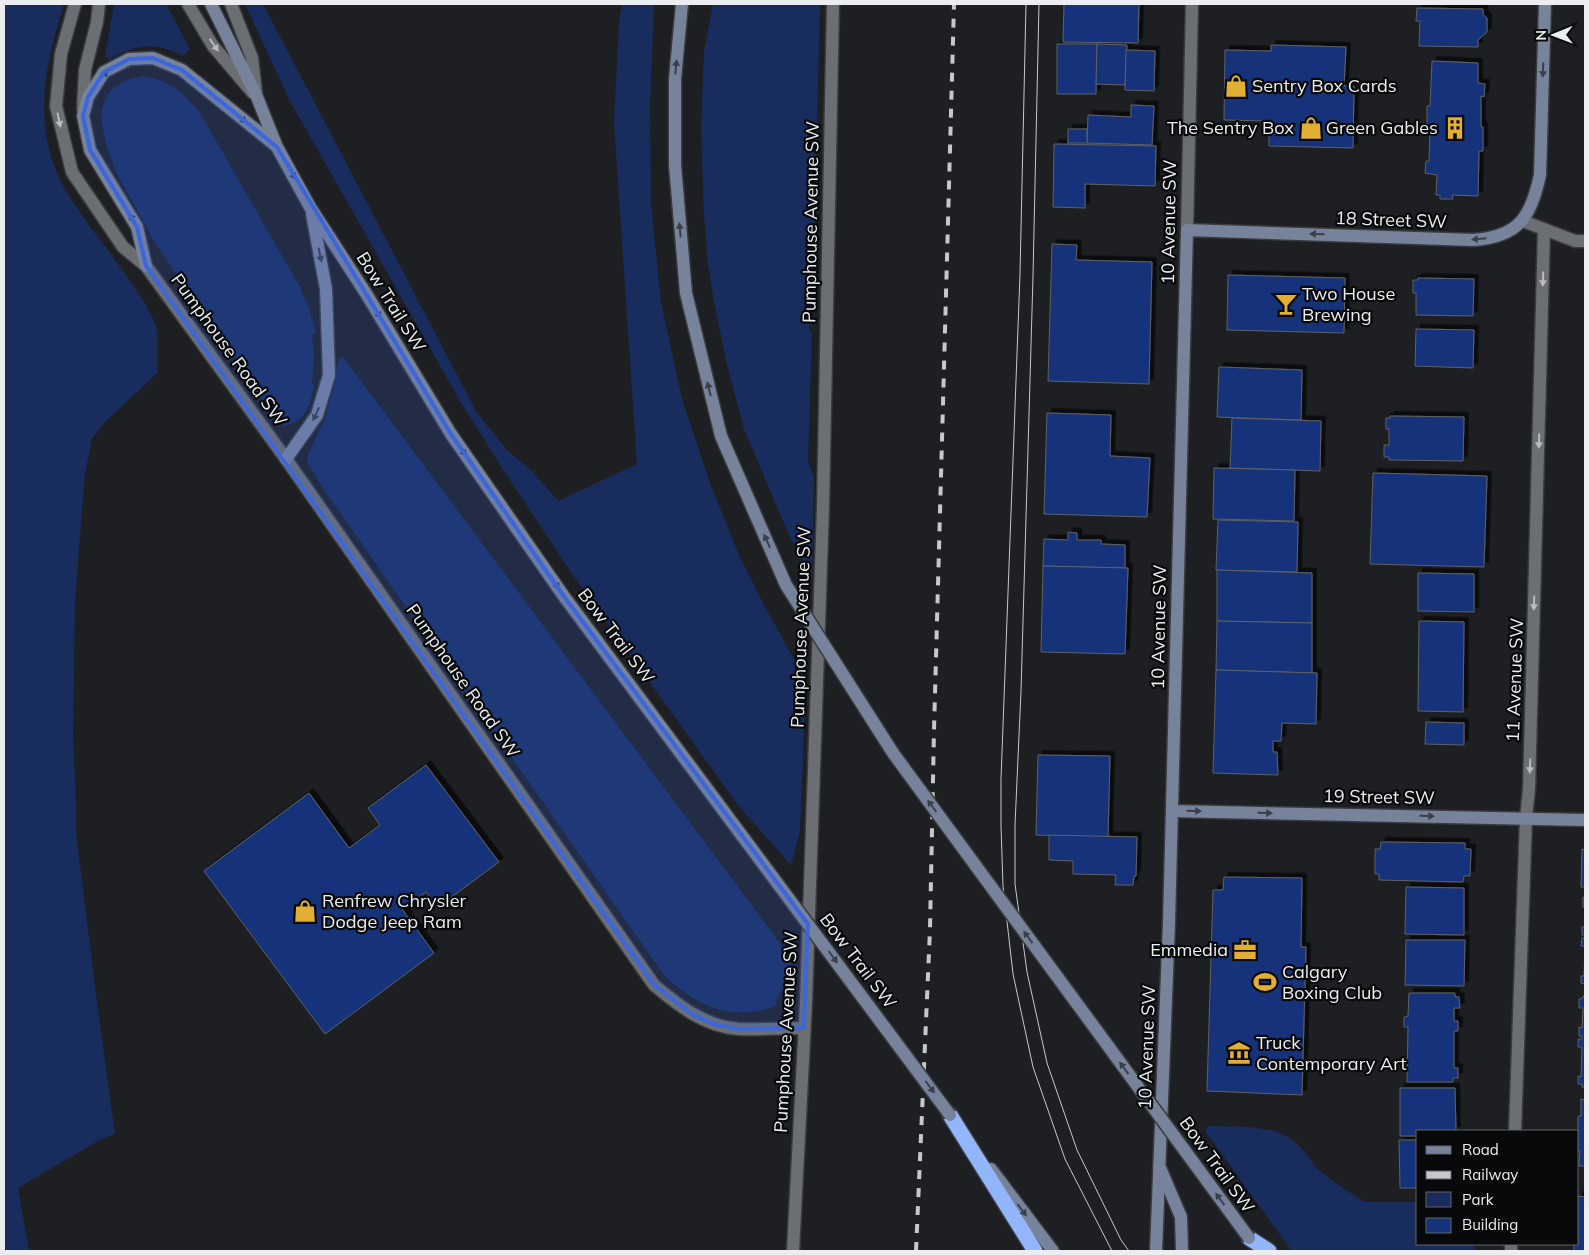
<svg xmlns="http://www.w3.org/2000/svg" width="1589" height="1255" viewBox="0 0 1589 1255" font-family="Mulish,sans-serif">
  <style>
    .green { fill: #182d5e }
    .building { fill: #15327a; stroke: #5f6165; filter: url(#shadow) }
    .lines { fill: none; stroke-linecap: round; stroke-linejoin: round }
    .minor-casing { stroke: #393b3e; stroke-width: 15 }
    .tertiary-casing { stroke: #393b3e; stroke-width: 15 }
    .secondary-casing { stroke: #393b3e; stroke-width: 15 }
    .motorway-casing { stroke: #393b3e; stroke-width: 18 }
    .minor { stroke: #6b6e72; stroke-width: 12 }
    .tertiary { stroke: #6b6e72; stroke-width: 12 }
    .secondary { stroke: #77839b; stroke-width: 12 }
    .motorway { stroke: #93b5fb; stroke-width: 15 }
    .tram { stroke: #c7c8cb; stroke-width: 1 }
    .rail { stroke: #c7c8cb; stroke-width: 4; stroke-dasharray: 9 9; stroke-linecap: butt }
    .secondary-bridge-casing { stroke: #393b3e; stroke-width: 15; stroke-linecap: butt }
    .secondary-bridge { stroke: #77839b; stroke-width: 12 }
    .oneway { fill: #b8babe }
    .oneway2 { fill: #3a404b }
    .marked { fill: #3c66dc; fill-opacity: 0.2; stroke: #3c66dc; stroke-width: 4; stroke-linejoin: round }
    .labels { text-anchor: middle; stroke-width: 4.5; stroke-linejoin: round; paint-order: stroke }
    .poi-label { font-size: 18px; fill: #ecedf0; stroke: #08090a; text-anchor: start }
    .street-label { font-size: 18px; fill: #ecedf0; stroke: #08090a }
  </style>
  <defs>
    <filter id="shadow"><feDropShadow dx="4.5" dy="-4.5" stdDeviation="0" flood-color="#0009"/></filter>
  </defs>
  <rect width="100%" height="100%" fill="#1d1f22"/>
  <g class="green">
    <path d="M 4,4 L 64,4 C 44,66 31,131 66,191 C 79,213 95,233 110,253 C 123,271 150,306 156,327 C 159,337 157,360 158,372 L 102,425 L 92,439 L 85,473 L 75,600 L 73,738 L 76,803 L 76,833 L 98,1010 L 115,1134 L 103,1138 L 18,1188 L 29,1251 L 4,1251 Z"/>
    <path d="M 114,4 L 166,4 L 190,49 L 183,56 C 157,42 135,44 110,59 L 105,56 Z"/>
    <polygon points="245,4 263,4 477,413 507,450 533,472 558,501 637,464 614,123 619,21 622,4 654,4 650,106 651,204 661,303 682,399 711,486 739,555 766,609 806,680 800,832 791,865 737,804 573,575 502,468 460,401 290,101"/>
    <polygon points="713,4 820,4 812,323 809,326 809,329 812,332 808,461 814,478 812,579 789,535 744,429 726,361 714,302 708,265 704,215 701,128 704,52"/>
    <path d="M 142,76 C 168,79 185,94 200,113 L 300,287 L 309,308 L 316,333 L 312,334 L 314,357 L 312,384 L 314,385 C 311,405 306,420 285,426 L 276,420 L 154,241 L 116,172 L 106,144 L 101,119 L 102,108 L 110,91 L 124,81 Z"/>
    <path d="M 343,357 L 791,958 L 790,976 L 777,998 L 776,1006 C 732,1023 694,1005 663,974 L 320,484 L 308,463 L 307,457 L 326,416 L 334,386 L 339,358 Z"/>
    <polygon points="1208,1126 1250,1127 1275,1131 1292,1139 1305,1152 1316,1168 1337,1184 1365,1202 1418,1202 1418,1244 1475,1244 1475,1251 1292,1251 1205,1131"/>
  </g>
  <g class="building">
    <polygon points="1064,4 1139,4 1138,43 1063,42"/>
    <polygon points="1417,8 1483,9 1483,14 1487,18 1487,32 1478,40 1478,47 1419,46 1420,21 1416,21"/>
    <polygon points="1057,44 1097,44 1096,94 1057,94"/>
    <polygon points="1097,44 1127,45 1125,85 1096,84"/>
    <polygon points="1271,45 1346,47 1344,86 1354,86 1353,148 1269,146 1269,121 1224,120 1225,50 1271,51"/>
    <polygon points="1126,50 1155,51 1154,91 1125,90"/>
    <polygon points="1432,61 1478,63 1478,83 1485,84 1484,97 1481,96 1481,127 1483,127 1483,151 1479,151 1478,196 1452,195 1453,199 1440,199 1440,195 1436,195 1437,175 1425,173 1426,161 1429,161 1430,130 1427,130 1427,106 1430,106"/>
    <polygon points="1131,105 1154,106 1152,145 1087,143 1088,115 1131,117"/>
    <rect x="1068" y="129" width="19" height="14"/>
    <polygon points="1054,144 1156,146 1155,186 1085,184 1085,208 1053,207"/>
    <polygon points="1052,244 1077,245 1076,260 1152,262 1149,384 1048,381"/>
    <polygon points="1228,275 1345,278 1344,333 1227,330"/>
    <polygon points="1418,278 1474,279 1473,316 1416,315 1416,293 1413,293 1413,280 1418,280"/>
    <polygon points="1416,329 1474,330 1473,368 1415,366"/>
    <polygon points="1219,367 1302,370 1301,420 1217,417"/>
    <polygon points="1047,413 1111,415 1110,456 1150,458 1147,517 1044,514"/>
    <polygon points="1390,416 1464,417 1463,461 1389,460 1389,457 1384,457 1384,445 1389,445 1389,429 1386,429 1386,418 1390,418"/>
    <polygon points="1232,418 1321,421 1320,471 1230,468"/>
    <polygon points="1214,468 1295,470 1294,521 1213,519"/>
    <polygon points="1373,473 1487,476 1484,567 1370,564"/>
    <polygon points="1218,520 1298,522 1297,572 1216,570"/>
    <polygon points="1068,532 1077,533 1077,540 1101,540 1101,544 1125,545 1125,568 1043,566 1044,539 1068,540"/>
    <polygon points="1043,566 1128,568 1125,654 1041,652"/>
    <polygon points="1217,570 1312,573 1312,623 1217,621"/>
    <polygon points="1418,573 1474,574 1474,612 1418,611"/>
    <polygon points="1217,621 1312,623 1312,673 1216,670"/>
    <polygon points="1419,621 1464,622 1463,712 1418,711"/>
    <polygon points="1216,670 1317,673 1316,724 1282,723 1281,741 1273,741 1273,752 1277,752 1278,775 1213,773"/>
    <polygon points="1426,722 1464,723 1464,745 1425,744"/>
    <polygon points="1038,755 1110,756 1108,837 1036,835"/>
    <polygon points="426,765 499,862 438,907 426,892 402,909 434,953 325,1034 204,871 309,793 349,848 380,825 368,808"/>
    <polygon points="1049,835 1137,837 1136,876 1134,876 1133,885 1115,885 1116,875 1073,874 1073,861 1049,860"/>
    <polygon points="1381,842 1465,843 1465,849 1471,849 1470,876 1464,876 1463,882 1379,880 1379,874 1375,874 1375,849 1380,849"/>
    <polygon points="1582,849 1585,850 1585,887 1581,887"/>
    <polygon points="1224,877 1302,878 1301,947 1306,947 1302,1095 1207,1091 1213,890 1223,890"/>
    <polygon points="1406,887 1464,888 1464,935 1405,934"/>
    <polygon points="1583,897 1585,898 1585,907 1583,907"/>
    <rect x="1582" y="927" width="3" height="8"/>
    <polygon points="1582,938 1585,938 1585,986 1585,984 1581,983 1581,976 1584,976 1585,946 1581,946"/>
    <polygon points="1406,940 1465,940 1464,986 1405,985"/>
    <polygon points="1409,993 1455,993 1455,997 1459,997 1460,1008 1454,1008 1454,1021 1458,1021 1458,1031 1454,1031 1454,1068 1458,1068 1458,1078 1453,1078 1453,1082 1407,1082 1408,1027 1404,1027 1404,1017 1408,1016"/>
    <polygon points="1583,996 1585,996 1585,1087 1582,1087 1582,1084 1578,1084 1578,1076 1581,1077 1582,1047 1578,1047 1578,1039 1582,1039 1582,1036 1579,1036 1579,1027 1582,1028 1583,1008 1579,1008 1579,999 1583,998"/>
    <polygon points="1400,1088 1455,1088 1456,1131 1418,1131 1418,1136 1400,1136"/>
    <polygon points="1581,1099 1585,1100 1585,1166 1579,1166 1580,1151 1578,1151 1578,1116 1581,1116"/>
    <polygon points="1399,1140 1418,1140 1418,1188 1400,1188"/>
    <polygon points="1578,1196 1585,1197 1585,1251 1574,1251 1574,1244 1578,1244"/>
  </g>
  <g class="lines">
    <defs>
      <g id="minor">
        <polyline points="231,4 252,58 256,92"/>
        <polyline points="1523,221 1575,241 1585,241"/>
        <path d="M 146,266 L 286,459 L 654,985 C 679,1006 704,1026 738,1029 C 760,1030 783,1028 804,1028"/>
        <polyline points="1515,1131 1526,818 1529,789 1544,230"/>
        <polyline points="793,1251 806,1002 823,507 833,4"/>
        <polyline points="1511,1251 1511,1244"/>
      </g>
      <g id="tertiary">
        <polyline points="75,4 61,54 56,106 72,172 123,247 146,266"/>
        <polyline points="188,4 213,46 253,93"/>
        <polyline points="83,109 85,70 97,22 99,4"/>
        <polyline points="1187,230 1192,4"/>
      </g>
      <g id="secondary">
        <polyline points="211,4 257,97 277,147 310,207 367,295 451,434 563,595 772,876"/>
        <polyline points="682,4 675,79 675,165 686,293 721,436 786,585"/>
        <polyline points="146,266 137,227 90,150 83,116 88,97 104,72 129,59 153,58 182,70 275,145"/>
        <polyline points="286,459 317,415 329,375 326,289 312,214"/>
        <polyline points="1172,811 1585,820"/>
        <polyline points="991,1169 1053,1251"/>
        <polyline points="1161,1170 1181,1217 1182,1251"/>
        <path d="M 1156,1251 L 1169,923 L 1187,230 L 1473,240 C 1519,237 1531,217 1540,175 L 1545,4"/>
      </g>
      <g id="motorway">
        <polyline points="950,1115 1035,1251"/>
        <polyline points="1249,1238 1269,1251"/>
      </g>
    </defs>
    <use href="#minor" class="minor-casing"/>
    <use href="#tertiary" class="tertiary-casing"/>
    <use href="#secondary" class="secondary-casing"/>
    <use href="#motorway" class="motorway-casing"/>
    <use href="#minor" class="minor"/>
    <use href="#tertiary" class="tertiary"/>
    <use href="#secondary" class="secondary"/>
    <use href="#motorway" class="motorway"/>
    <g class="tram">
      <polyline points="1026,4 1020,274 1001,779 1001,826 1003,886 1013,974 1033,1067 1065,1159 1112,1251"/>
      <polyline points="1039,4 1033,276 1021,691 1015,825 1015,884 1027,972 1047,1063 1077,1150 1121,1240 1129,1251"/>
    </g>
    <polyline class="rail" points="916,1251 930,929 934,730 954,4"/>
    <defs>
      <g id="secondary-bridge">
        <polyline points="786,585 893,753 1249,1238"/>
        <polyline points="772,876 950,1115"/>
      </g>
    </defs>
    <use href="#secondary-bridge" class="secondary-bridge-casing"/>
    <use href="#secondary-bridge" class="secondary-bridge"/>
  </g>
  <defs><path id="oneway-solid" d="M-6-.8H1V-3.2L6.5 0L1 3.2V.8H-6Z" transform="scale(1.25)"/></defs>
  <g class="oneway">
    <use href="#oneway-solid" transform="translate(214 45) rotate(55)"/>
    <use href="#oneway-solid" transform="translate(59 120) rotate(78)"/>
    <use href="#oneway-solid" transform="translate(1543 279) rotate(92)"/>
    <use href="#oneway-solid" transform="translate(1539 441) rotate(92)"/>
    <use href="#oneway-solid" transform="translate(1534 603) rotate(92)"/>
    <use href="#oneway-solid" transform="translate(1530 766) rotate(92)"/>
  </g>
  <g class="oneway2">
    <use href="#oneway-solid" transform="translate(676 67) rotate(-84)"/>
    <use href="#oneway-solid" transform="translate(1543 70) rotate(92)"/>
    <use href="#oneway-solid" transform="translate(103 76) rotate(-48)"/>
    <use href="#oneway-solid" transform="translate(241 118) rotate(39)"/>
    <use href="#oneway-solid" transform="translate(292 173) rotate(59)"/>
    <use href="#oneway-solid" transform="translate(133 220) rotate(-121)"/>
    <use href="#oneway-solid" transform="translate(680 230) rotate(-95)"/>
    <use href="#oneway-solid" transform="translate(1317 234) rotate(-178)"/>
    <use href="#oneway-solid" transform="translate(1479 239) rotate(175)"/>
    <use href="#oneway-solid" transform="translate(320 255) rotate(79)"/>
    <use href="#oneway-solid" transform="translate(377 312) rotate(59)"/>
    <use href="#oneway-solid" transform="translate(709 389) rotate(-104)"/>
    <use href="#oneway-solid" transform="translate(316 414) rotate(115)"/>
    <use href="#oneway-solid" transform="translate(462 450) rotate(55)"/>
    <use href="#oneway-solid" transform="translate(767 541) rotate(-114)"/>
    <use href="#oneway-solid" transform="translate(555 583) rotate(55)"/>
    <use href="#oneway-solid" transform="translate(932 806) rotate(-126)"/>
    <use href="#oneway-solid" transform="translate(1194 811) rotate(1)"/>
    <use href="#oneway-solid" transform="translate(1265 813) rotate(1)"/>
    <use href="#oneway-solid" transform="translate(1427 816) rotate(1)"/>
    <use href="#oneway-solid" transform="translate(1028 937) rotate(-126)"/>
    <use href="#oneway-solid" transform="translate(833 957) rotate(53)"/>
    <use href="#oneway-solid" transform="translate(1124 1068) rotate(-126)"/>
    <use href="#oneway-solid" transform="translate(930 1087) rotate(53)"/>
    <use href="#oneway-solid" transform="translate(1220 1199) rotate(-126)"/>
    <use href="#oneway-solid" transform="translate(1022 1210) rotate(53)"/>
  </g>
  <path class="marked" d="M 153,58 L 182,70 L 277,147 L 451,434 L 563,595 L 808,924 L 804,1028 L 738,1029 L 713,1024 L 693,1015 L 654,985 L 146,266 L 137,227 L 90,150 L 83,116 L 88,97 L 104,72 L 129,59 Z"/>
  <defs>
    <symbol id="shop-bare" viewBox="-9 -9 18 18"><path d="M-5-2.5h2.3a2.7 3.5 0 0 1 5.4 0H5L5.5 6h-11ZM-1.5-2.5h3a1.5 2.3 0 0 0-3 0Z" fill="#e3ae34" stroke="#08090a" stroke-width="2.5" paint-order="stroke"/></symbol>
    <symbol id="building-bare" viewBox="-9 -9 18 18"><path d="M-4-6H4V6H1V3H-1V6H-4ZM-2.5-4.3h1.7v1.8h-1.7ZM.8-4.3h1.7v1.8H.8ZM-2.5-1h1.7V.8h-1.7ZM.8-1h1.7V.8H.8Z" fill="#e3ae34" stroke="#08090a" stroke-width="2.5" paint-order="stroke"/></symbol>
    <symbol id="bar-bare" viewBox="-9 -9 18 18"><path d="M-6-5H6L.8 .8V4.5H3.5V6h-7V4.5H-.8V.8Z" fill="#e3ae34" stroke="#08090a" stroke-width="2.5" paint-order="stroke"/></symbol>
    <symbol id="office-bare" viewBox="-9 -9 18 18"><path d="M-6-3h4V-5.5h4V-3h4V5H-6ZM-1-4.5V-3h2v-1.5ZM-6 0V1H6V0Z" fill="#e3ae34" stroke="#08090a" stroke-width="2.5" paint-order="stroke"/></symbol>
    <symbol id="stadium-bare" viewBox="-9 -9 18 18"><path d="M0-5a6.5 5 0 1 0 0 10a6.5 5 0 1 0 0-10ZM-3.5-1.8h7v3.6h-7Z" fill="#e3ae34" stroke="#08090a" stroke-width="2.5" paint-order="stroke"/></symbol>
    <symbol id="museum-bare" viewBox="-9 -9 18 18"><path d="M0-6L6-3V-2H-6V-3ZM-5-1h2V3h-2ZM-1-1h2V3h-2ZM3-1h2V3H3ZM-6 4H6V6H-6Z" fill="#e3ae34" stroke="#08090a" stroke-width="2.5" paint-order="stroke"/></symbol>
  </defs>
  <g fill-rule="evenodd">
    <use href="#shop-bare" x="1220" y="70" width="32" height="32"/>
    <use href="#shop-bare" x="1295" y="112" width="32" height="32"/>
    <use href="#building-bare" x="1439" y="112" width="32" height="32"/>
    <use href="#bar-bare" x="1270" y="288" width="32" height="32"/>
    <use href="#shop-bare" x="289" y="895" width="32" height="32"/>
    <use href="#office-bare" x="1229" y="934" width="32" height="32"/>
    <use href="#stadium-bare" x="1249" y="966" width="32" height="32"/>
    <use href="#museum-bare" x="1223" y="1037" width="32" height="32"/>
  </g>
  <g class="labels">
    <g class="poi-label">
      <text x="1252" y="92">Sentry Box Cards</text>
      <text x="1294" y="134" text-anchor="end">The Sentry Box</text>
      <text x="1438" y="134" text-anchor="end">Green Gables</text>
      <text x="1302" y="300">Two House<tspan x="1302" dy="21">Brewing</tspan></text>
      <text x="322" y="907">Renfrew Chrysler<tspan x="322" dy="21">Dodge Jeep Ram</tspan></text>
      <text x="1228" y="956" text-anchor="end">Emmedia</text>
      <text x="1282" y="978">Calgary<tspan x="1282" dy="21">Boxing Club</tspan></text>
      <text x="1256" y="1049">Truck<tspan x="1256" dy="21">Contemporary Art</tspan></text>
    </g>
    <g class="street-label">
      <text transform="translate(1391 220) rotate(2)" y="6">18 Street SW</text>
      <text transform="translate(811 222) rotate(-89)" y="6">Pumphouse Avenue SW</text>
      <text transform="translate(1169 222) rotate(-89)" y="6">10 Avenue SW</text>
      <text transform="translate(391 302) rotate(58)" y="6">Bow Trail SW</text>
      <text transform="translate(229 350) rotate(54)" y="6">Pumphouse Road SW</text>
      <text transform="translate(801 627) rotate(-88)" y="6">Pumphouse Avenue SW</text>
      <text transform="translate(1159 627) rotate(-89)" y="6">10 Avenue SW</text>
      <text transform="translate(616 636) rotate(53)" y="6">Bow Trail SW</text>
      <text transform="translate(1515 680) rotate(-88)" y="6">11 Avenue SW</text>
      <text transform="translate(463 681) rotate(55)" y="6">Pumphouse Road SW</text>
      <text transform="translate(1379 797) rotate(1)" y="6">19 Street SW</text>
      <text transform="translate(858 961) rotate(53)" y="6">Bow Trail SW</text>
      <text transform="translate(786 1032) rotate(-87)" y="6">Pumphouse Avenue SW</text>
      <text transform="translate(1147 1047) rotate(-88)" y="6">10 Avenue SW</text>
      <text transform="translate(1217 1165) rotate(54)" y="6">Bow Trail SW</text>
    </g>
  </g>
  <rect width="1589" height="1255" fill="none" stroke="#ecedf0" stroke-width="10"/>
  <rect x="1416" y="1130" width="162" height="115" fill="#08090a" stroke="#636466"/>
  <rect x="1426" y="1146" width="25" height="8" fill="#77839b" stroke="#636466"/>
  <text x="1462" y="1155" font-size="15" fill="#ecedf0">Road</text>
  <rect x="1426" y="1171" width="25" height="8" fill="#c7c8cb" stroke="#636466"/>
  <text x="1462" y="1180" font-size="15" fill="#ecedf0">Railway</text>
  <rect x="1426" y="1192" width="25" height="15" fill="#182d5e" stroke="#636466"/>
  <text x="1462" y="1205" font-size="15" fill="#ecedf0">Park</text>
  <rect x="1426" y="1218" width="25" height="15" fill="#15327a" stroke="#636466"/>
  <text x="1462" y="1230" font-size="15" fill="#ecedf0">Building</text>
  <g transform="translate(1554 35) rotate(269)" stroke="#08090a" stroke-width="4" paint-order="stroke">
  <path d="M0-4L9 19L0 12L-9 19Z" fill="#ecedf0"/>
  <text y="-8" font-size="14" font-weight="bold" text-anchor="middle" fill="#ecedf0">N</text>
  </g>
</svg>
